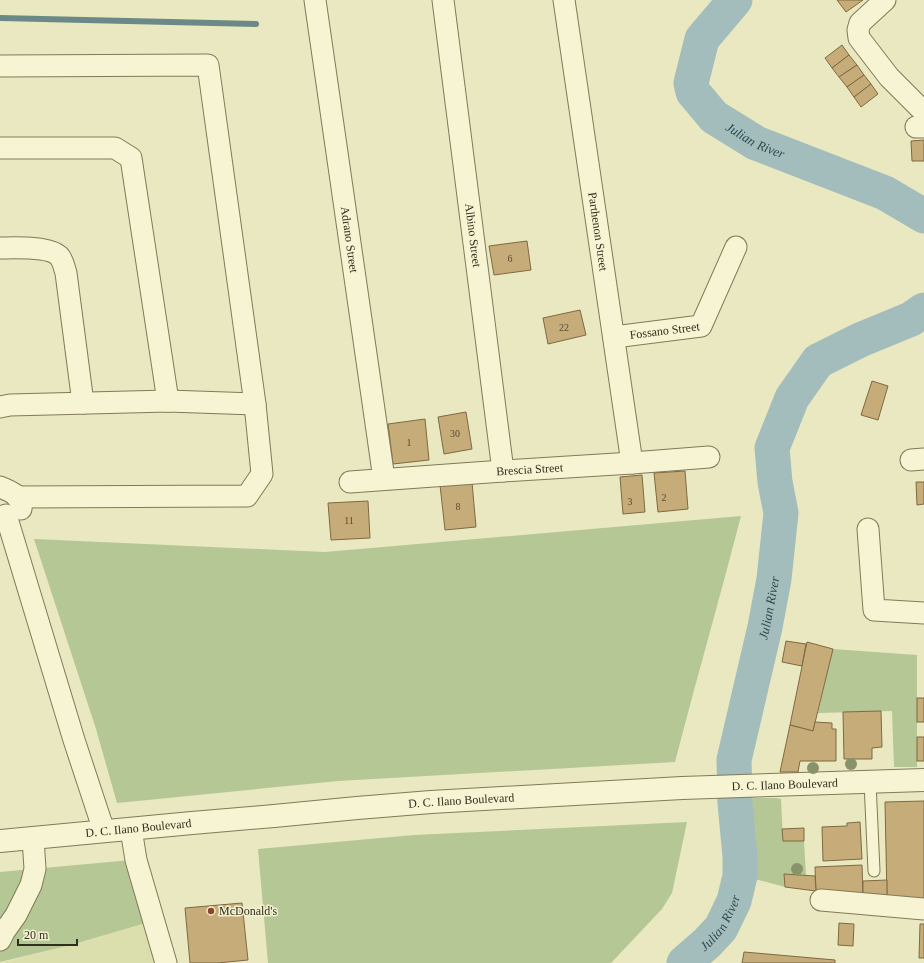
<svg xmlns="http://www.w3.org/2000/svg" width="924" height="963" viewBox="0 0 924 963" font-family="Georgia,serif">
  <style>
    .farmland { fill: #dbdfae }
    .green { fill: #b5c795 }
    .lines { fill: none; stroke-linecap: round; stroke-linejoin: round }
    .stream { stroke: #6b8989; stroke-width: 6 }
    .river { stroke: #a2bdbb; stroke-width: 35 }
    .building { fill: #c6ac78; stroke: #7f6941 }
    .service-casing { stroke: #827959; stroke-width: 13 }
    .minor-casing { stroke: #827959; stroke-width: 23 }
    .tertiary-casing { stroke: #827959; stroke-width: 24 }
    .service { stroke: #f6f4d2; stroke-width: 11 }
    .minor { stroke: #f6f4d2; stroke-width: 21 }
    .tertiary { stroke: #f6f4d2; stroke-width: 22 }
    .tree { fill: #89936b }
    .poi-dot { fill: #8d452d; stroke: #f2f1cf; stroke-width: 1.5 }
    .labels { text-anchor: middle; stroke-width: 3; stroke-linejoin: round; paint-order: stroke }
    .number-label { font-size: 10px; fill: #574d34 }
    .street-label { font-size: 12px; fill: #322d1d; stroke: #f2f1cf }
    .poi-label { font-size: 12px; fill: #322d1d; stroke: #f2f1cf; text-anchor: start }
    .water-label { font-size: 13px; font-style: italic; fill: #2d4a51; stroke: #f2f1cf }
  </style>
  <rect width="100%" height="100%" fill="#eae8c0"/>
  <polygon class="farmland" points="149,922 161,963 0,963 71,945"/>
  <g class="green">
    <path d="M 741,516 C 720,598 696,680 675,762 L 338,781 L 117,803 L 96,729 L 34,539 L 325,552 Z"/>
    <polygon points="833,649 917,655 917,767 894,767 892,711 818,713"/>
    <polygon points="751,798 776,798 781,799 783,841 804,841 806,875 784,874 785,887 755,879 754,842"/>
    <polygon points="687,822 672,893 662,909 611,963 268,963 258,849 414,835"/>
    <polygon points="131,860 149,922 71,945 0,962 0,872"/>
  </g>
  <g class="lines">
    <polyline class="stream" points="0,18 256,24"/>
    <g class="river">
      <path id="s1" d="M 735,0 L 702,39 L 691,83 L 693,92 L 714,117 L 756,143 L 885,193 L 924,216"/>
      <path id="s2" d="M 684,963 L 707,943 L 721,928 L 734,901 L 740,876 L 740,857 L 735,803 L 734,760 L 765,627 L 774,579 L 781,513 L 775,482 L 772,448 L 792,398 L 818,361 L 860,340 L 911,319 L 924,310"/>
    </g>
  </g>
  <g class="building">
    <polygon points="837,0 863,0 846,12"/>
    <polygon points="842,45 849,55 832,68 825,58"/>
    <polygon points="849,55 857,65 839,77 832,68"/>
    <polygon points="857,65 864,75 847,87 839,77"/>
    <polygon points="864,75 871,84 854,97 847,87"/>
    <polygon points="871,84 878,94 861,107 854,97"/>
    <polygon points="924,140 924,161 912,161 911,141"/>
    <polygon points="527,241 531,270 494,275 489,246"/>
    <polygon points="580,310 586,335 548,344 543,318"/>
    <polygon points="872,381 888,386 878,420 861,415"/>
    <polygon points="466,412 472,449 444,454 438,417"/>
    <polygon points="425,419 429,460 393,464 388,424"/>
    <polygon points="685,471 688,509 658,512 654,473"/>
    <polygon points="642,475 645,512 623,514 620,477"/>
    <polygon points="472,482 476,527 445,530 440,485"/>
    <polygon points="916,482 924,482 924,504 917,505"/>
    <polygon points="368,501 370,538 331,540 328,503"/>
    <polygon points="786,641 806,644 802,666 782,662"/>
    <polygon points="807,642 833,649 813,731 790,725"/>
    <rect x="917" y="698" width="7" height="24"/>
    <polygon points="881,711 882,747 872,748 872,759 844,759 843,712"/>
    <polygon points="815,722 832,723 832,729 836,729 836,761 800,761 798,772 780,772 790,725 813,731"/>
    <rect x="917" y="737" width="7" height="24"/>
    <polygon points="924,801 924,902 887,899 885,802"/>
    <polygon points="860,822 862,859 823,861 822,827 847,826 847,823"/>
    <polygon points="804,828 804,841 783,841 782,829"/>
    <polygon points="862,865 863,897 816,891 815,867"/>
    <polygon points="784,874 815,876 816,891 785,887"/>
    <polygon points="887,880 887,899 863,897 863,881"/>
    <polygon points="242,903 248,960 217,963 190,963 185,908"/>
    <polygon points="839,923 854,924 853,946 838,945"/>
    <polygon points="920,924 924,924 924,958 919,958"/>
    <polygon points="744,952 835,960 835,963 742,963"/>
  </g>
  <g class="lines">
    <defs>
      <polyline id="service" points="870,782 874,871"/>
      <g id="minor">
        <path id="s3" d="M 315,0 L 384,479"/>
        <path id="s4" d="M 443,0 L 503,471"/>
        <path id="s5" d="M 564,0 L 632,463"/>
        <polyline points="885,0 860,23 858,30 859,38 889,77 924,112"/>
        <polyline points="0,66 208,65 255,404 262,474 247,496 17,497"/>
        <polyline points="916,127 924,127"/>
        <polyline points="0,148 115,148 131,158 168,401"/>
        <path d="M 0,248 C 14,248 49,246 59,256 C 63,260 64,267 66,273 L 83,403"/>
        <path id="s6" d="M 614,337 L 701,326 L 736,247"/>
        <polyline points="0,407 10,405 168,401 255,404"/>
        <polyline points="911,460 924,459"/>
        <path id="s7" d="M 350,482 L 503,471 L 632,463 L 709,457"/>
        <path d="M 0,487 C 10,491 23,496 21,509"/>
        <polyline points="6,515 74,740 104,831"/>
        <polyline points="868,529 874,610 924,613"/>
        <polyline points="131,829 136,860 166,963"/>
        <polyline points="821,900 924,909"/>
        <polyline points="0,940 4,932 16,915 31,885 35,869 33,838"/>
      </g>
      <g id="tertiary">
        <path id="s8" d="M 0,841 L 192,823 L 274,816 L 357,808 L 431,802 L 682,788 L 924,780"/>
      </g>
    </defs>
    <use href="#service" class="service-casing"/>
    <use href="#minor" class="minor-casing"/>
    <use href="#tertiary" class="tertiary-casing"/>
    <use href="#service" class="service"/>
    <use href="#minor" class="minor"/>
    <use href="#tertiary" class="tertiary"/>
  </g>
  <g class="tree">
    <circle cx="851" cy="764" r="6"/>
    <circle cx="813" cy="768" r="6"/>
    <circle cx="797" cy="869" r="6"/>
  </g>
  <circle class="poi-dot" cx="211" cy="911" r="4"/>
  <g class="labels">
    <g class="number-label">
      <text x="510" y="262">6</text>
      <text x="564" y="331">22</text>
      <text x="455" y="437">30</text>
      <text x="409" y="446">1</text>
      <text x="664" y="501">2</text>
      <text x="630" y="505">3</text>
      <text x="458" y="510">8</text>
      <text x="349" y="524">11</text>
    </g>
    <g class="street-label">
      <text dy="4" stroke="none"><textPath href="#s5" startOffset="234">Parthenon Street</textPath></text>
      <text dy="4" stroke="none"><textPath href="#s4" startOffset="237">Albino Street</textPath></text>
      <text dy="4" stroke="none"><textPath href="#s3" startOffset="242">Adrano Street</textPath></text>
      <text dy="4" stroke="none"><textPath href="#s6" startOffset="51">Fossano Street</textPath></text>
      <text dy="4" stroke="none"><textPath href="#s7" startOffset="180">Brescia Street</textPath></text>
      <text dy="4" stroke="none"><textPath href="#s8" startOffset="787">D. C. Ilano Boulevard</textPath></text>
      <text dy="4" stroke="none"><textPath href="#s8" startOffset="463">D. C. Ilano Boulevard</textPath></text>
      <text dy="4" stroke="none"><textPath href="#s8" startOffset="139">D. C. Ilano Boulevard</textPath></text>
    </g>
    <g class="poi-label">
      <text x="219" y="915">McDonald's</text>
    </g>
    <g class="water-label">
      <text dy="5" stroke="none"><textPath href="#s1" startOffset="186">Julian River</textPath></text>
      <text dy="5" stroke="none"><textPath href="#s2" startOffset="379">Julian River</textPath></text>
      <text dy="5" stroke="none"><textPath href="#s2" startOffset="55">Julian River</textPath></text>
    </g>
  </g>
  <path d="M18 939v6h59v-6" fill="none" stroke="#322d1d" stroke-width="2"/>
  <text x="24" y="939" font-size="12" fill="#322d1d" stroke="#f2f1cf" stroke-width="3" paint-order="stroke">20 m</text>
</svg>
